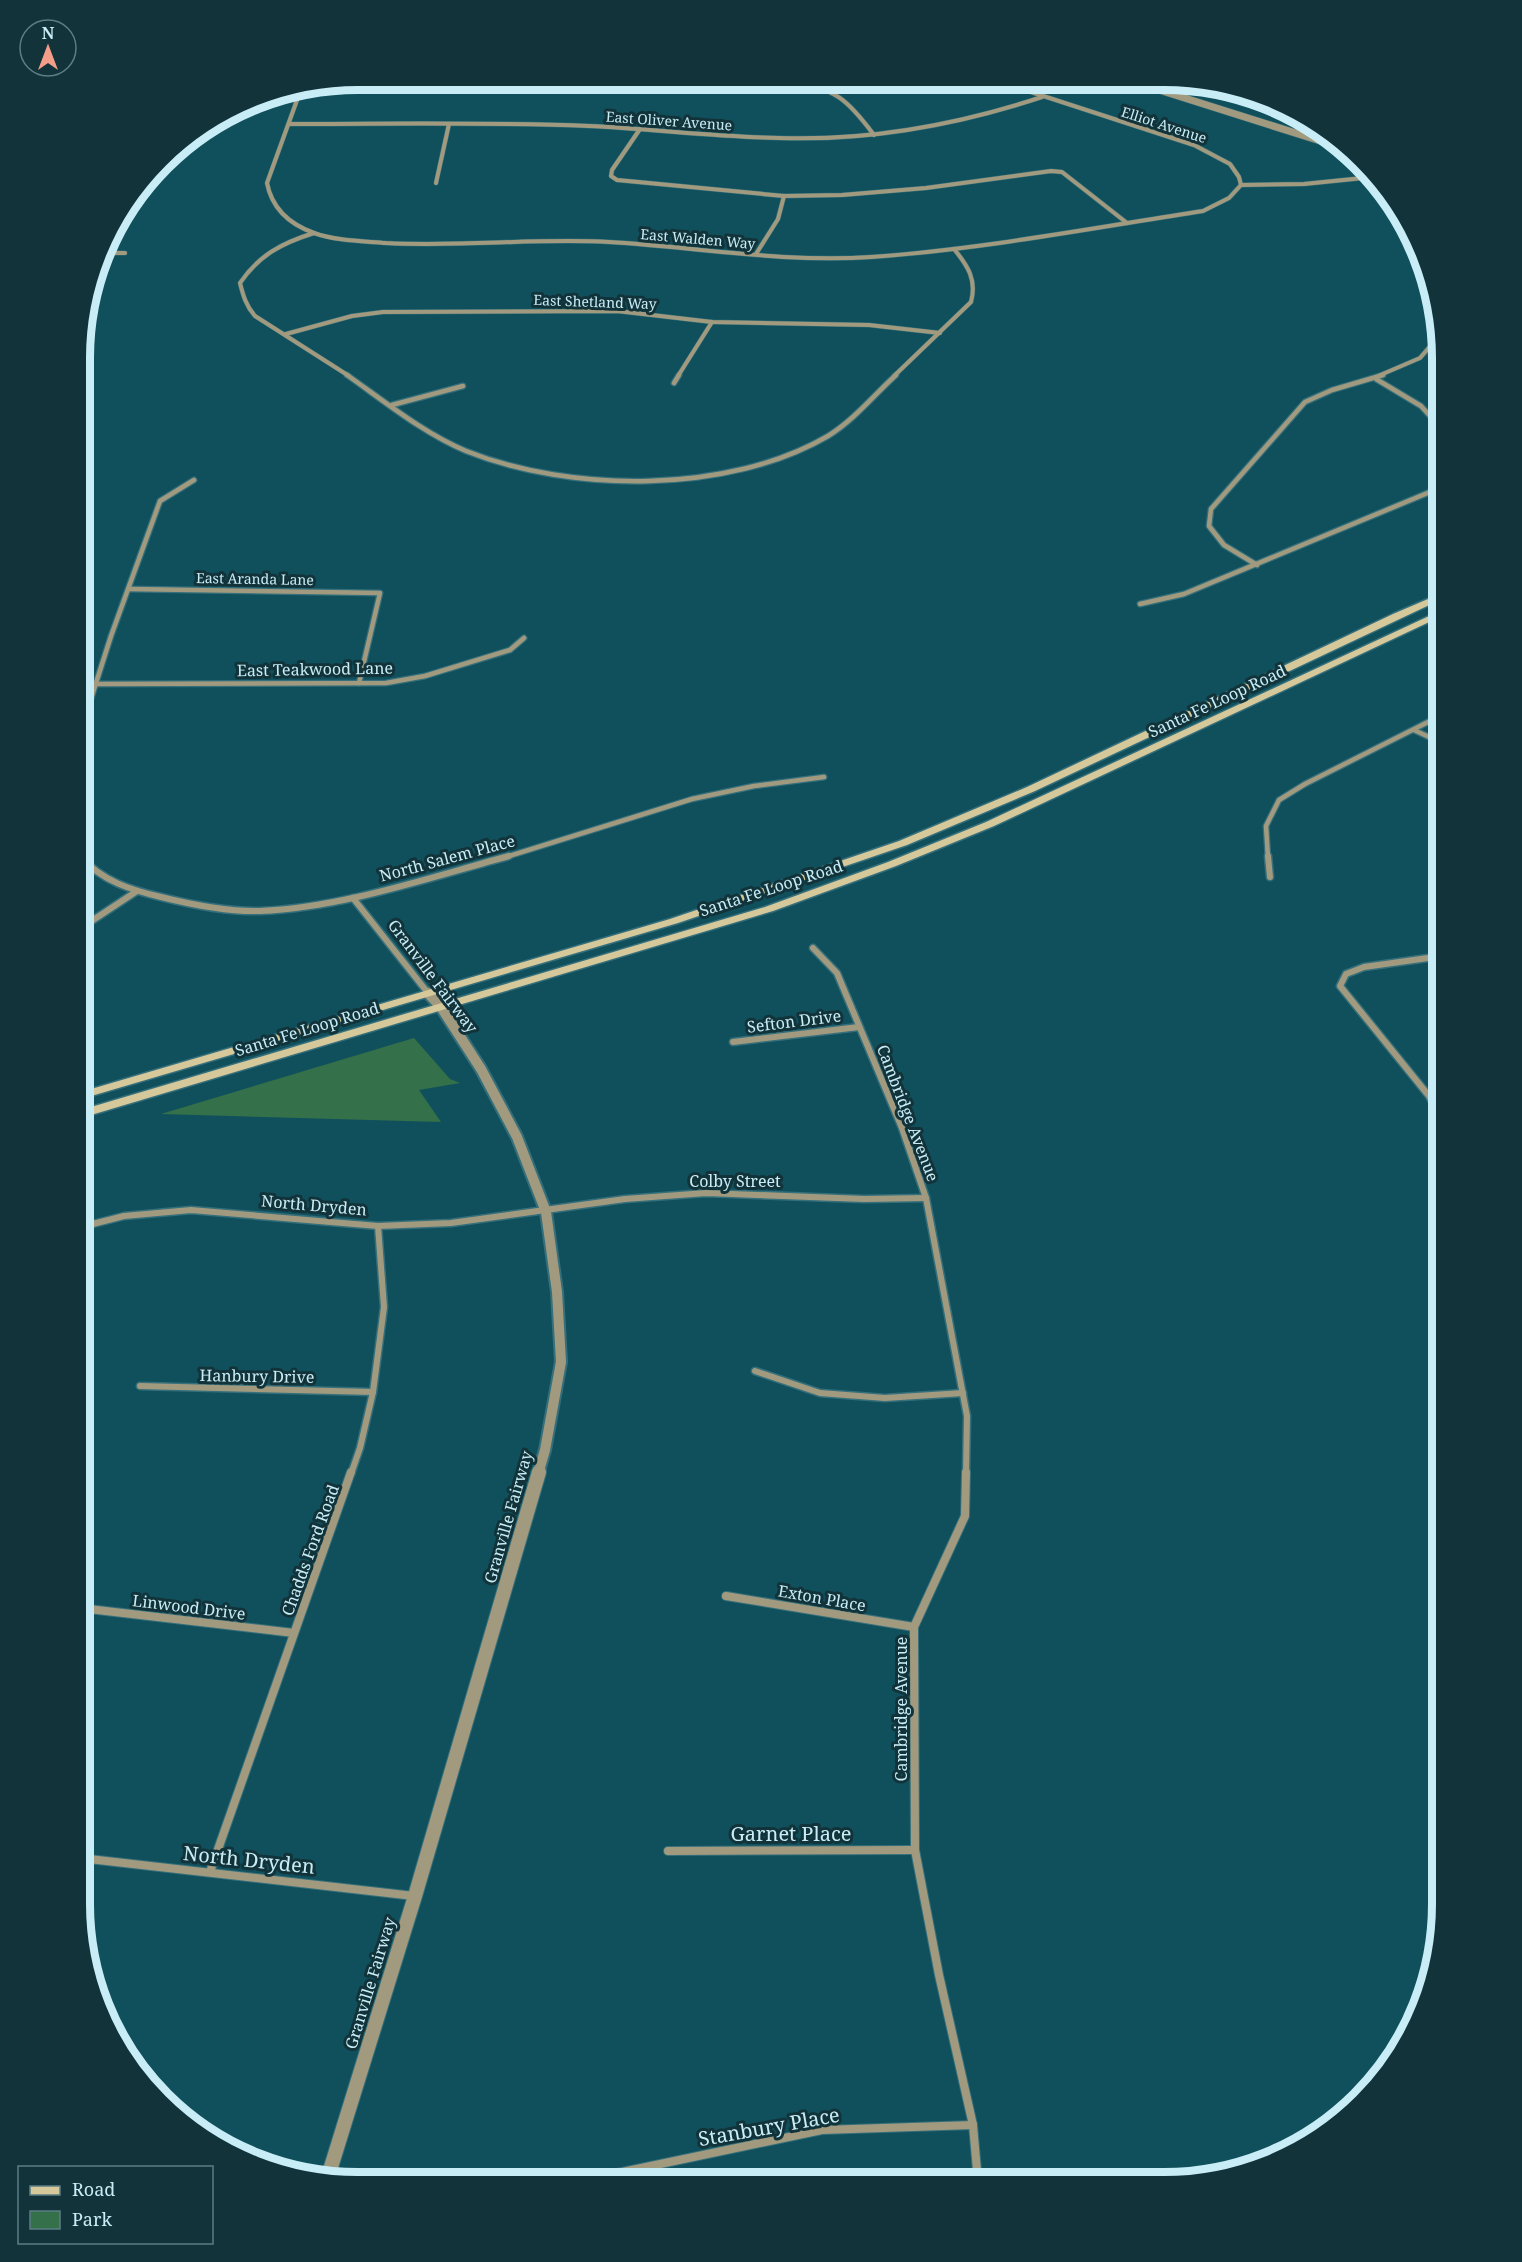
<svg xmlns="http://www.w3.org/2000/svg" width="1522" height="2262" viewBox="0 0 1522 2262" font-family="'Noto Serif',serif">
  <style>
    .green { fill: #347049 }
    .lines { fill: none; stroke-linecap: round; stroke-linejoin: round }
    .minor-far3-casing { stroke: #356f7b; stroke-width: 5 }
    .minor-far2-casing { stroke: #356f7b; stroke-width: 7 }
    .minor-far1-casing { stroke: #356f7b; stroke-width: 9 }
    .minor-casing { stroke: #356f7b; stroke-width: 10 }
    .tertiary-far2-casing { stroke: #356f7b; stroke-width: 8 }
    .tertiary-far1-casing { stroke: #356f7b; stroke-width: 14 }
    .tertiary-casing { stroke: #356f7b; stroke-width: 16 }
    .secondary-casing { stroke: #356f7b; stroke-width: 3 }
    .minor-far3 { stroke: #a29a7e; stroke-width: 4 }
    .minor-far2 { stroke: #a29a7e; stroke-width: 4.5 }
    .minor-far1 { stroke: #a29a7e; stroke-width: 6 }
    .minor { stroke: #a29a7e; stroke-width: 8 }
    .tertiary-far2 { stroke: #a29a7e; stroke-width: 7 }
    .tertiary-far1 { stroke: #a29a7e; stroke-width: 10 }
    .tertiary { stroke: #a29a7e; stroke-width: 14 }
    .secondary { fill: #d5c89b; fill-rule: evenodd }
    .labels { text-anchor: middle; stroke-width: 6; stroke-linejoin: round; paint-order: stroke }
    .far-street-label { font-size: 14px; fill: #c8edf6; stroke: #12333a }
    .street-label { font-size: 16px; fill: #c8edf6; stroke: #12333a }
    .near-street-label { font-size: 20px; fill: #c8edf6; stroke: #12333a }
    .rim { fill: none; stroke: #c8edf6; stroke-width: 8 }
  </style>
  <rect width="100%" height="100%" fill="#10505c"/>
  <polygon class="green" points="414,1038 450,1079 460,1083 419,1090 441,1122 161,1114"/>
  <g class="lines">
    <defs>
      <g id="minor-far3">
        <path d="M 792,81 C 836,89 848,100 874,135"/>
        <polyline points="997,81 1194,145 1230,164 1239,177 1241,185"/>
        <path d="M 301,89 L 267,183 C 272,209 289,224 314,233 C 336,241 363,241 386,243 C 460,247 535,238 609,242 C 696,247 784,263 871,257 C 982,249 1093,228 1203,211 L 1229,198 L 1241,185"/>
        <path d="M 290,124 C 390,124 490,122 589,126 C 653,129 716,137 779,138 C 869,141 957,125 1042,97"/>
        <polyline points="640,129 612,170 611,176 617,180 784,196 842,195 926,188 1051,171 1062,172 1127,223"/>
        <polyline points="436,183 449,124"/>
        <polyline points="1241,185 1304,184 1373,177"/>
        <path d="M 314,233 C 282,243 259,255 240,283 C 243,295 246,306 255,316 L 349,376"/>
        <polyline points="105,253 125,253"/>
        <polyline points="756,254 778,219 784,196"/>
        <polyline points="286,334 352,316 383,312 617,311 712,322 869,325 940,333"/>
        <polyline points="678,376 712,322"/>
        <path d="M 894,376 L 971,302 C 977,280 968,266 954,249"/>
        <polyline points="1378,376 1420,358 1438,337"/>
      </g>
      <g id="minor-far2">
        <path d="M 347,375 C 384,401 423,433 466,451 C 571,493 729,494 828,436 C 854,420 874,395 896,375"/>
        <polyline points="1376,379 1421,406 1442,429"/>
        <polyline points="674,383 679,375"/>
        <polyline points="392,405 463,386"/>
        <polyline points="1257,565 1224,545 1209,526 1211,509 1305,402 1332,390 1383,375"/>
        <polyline points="129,589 380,593 359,683"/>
        <polyline points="1140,604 1184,594 1442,487"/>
        <polyline points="97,684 386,683 425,676 510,650 524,638"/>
        <polyline points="81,730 111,636 160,501 194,480"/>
        <polyline points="1414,730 1442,743"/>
        <polyline points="503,858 692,799 754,786 824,777"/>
        <polyline points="1268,858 1266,826 1279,800 1305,784 1442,715"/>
      </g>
      <g id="minor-far1">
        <polyline points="1268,856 1270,877"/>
        <path d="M 81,857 C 102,881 131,890 161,897 C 193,905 227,912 260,911 C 341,908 431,877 509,856"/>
        <polyline points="353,898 428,993"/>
        <polyline points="81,928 137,891"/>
        <polyline points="813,948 837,973 902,1128 926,1198 967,1416 966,1474"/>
        <polyline points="1442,956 1364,967 1346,974 1340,986 1429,1096 1442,1121"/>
        <polyline points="733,1042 859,1027"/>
        <polyline points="81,1227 124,1216 191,1210 378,1226 451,1223 625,1199 706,1193 864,1199 926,1198"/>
        <polyline points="755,1371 820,1393 885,1398 963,1393"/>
        <polyline points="140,1386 373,1392"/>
        <polyline points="351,1474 360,1448 373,1392 384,1307 378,1226"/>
      </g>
      <g id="minor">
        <polyline points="966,1472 965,1516 914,1627 915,1850 939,1975 973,2125 978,2182"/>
        <polyline points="726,1596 914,1627"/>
        <polyline points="80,1608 294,1633"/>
        <polyline points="668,1851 915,1850"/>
        <polyline points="80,1858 414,1896"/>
        <polyline points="210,1872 351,1472"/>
        <polyline points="608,2175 822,2130 973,2125"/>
      </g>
      <polyline id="tertiary-far2" points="1134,82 1346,149"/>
      <polyline id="tertiary-far1" points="428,993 441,1007 481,1069 517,1137 546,1212 557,1292 561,1362 545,1450 538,1474"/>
      <polyline id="tertiary" points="327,2180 415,1896 539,1472"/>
      <g id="secondary">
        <polygon points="1442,593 1442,599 1035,791 907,845 678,923 81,1099 81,1092 670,919 899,841 1027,787 1393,614"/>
        <polygon points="1442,610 1442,616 994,826 896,866 773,911 81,1118 81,1110 765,907 888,862 986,822"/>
      </g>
    </defs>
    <use href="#minor-far3" class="minor-far3-casing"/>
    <use href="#minor-far2" class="minor-far2-casing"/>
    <use href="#minor-far1" class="minor-far1-casing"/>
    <use href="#minor" class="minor-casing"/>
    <use href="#tertiary-far2" class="tertiary-far2-casing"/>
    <use href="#tertiary-far1" class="tertiary-far1-casing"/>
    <use href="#tertiary" class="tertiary-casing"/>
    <use href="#secondary" class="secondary-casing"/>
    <use href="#minor-far3" class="minor-far3"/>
    <use href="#minor-far2" class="minor-far2"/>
    <use href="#minor-far1" class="minor-far1"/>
    <use href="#minor" class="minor"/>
    <use href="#tertiary-far2" class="tertiary-far2"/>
    <use href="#tertiary-far1" class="tertiary-far1"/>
    <use href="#tertiary" class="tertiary"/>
    <use href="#secondary" class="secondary"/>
  </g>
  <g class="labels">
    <g class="far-street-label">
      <text transform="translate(669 121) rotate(4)" y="5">East Oliver Avenue</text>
      <text transform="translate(1164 125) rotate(18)" y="5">Elliot Avenue</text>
      <text transform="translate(698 239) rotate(5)" y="5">East Walden Way</text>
      <text transform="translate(595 302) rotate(2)" y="5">East Shetland Way</text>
      <text transform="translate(255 579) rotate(1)" y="5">East Aranda Lane</text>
    </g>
    <g class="street-label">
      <text transform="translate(315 669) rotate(-1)" y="6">East Teakwood Lane</text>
      <text transform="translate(1217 701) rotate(-25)" y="6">Santa Fe Loop Road</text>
      <text transform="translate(447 858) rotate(-15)" y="6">North Salem Place</text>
      <text transform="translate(771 888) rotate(-18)" y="6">Santa Fe Loop Road</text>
      <text transform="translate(433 976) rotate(53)" y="6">Granville Fairway</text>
      <text transform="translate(794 1021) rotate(-7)" y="6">Sefton Drive</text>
      <text transform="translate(307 1029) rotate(-17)" y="6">Santa Fe Loop Road</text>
      <text transform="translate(908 1113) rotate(69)" y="6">Cambridge Avenue</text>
      <text x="735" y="1187">Colby Street</text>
      <text transform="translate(314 1205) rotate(5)" y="6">North Dryden</text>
      <text transform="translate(257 1376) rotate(1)" y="6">Hanbury Drive</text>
      <text transform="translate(508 1517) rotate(-74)" y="6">Granville Fairway</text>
      <text transform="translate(310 1550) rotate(-70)" y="6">Chadds Ford Road</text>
      <text transform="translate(822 1598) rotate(10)" y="6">Exton Place</text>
      <text transform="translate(189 1607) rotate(7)" y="6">Linwood Drive</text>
      <text transform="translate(901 1709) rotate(-90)" y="6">Cambridge Avenue</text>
      <text transform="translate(370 1983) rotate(-73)" y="6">Granville Fairway</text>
    </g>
    <g class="near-street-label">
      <text x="791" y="1841">Garnet Place</text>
      <text transform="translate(249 1860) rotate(6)" y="7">North Dryden</text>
      <text transform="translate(769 2127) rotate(-10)" y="7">Stanbury Place</text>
    </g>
  </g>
  <path d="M0 0H1522V2262H0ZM358 90H1164A268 268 0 0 1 1432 358V1904A268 268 0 0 1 1164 2172H358A268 268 0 0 1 90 1904V358A268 268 0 0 1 358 90Z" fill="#12333a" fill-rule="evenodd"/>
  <path class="rim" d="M358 90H1164A268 268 0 0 1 1432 358V1904A268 268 0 0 1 1164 2172H358A268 268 0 0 1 90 1904V358A268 268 0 0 1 358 90Z"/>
  <rect x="18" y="2166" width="195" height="78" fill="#12333a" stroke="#5b7d85" stroke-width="1.5"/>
  <rect x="30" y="2186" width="30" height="9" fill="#d5c89b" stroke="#5b7d85" stroke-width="1.5"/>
  <text x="72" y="2196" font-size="18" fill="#c8edf6">Road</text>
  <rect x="30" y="2211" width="30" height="18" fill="#347049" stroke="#5b7d85" stroke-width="1.5"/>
  <text x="72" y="2226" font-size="18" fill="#c8edf6">Park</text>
  <g transform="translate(48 48)"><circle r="28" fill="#12333a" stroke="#5b7d85" stroke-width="1.5"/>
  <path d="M0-4.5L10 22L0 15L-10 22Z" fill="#f49e8a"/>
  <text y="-9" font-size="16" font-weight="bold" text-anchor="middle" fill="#c8edf6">N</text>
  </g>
</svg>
